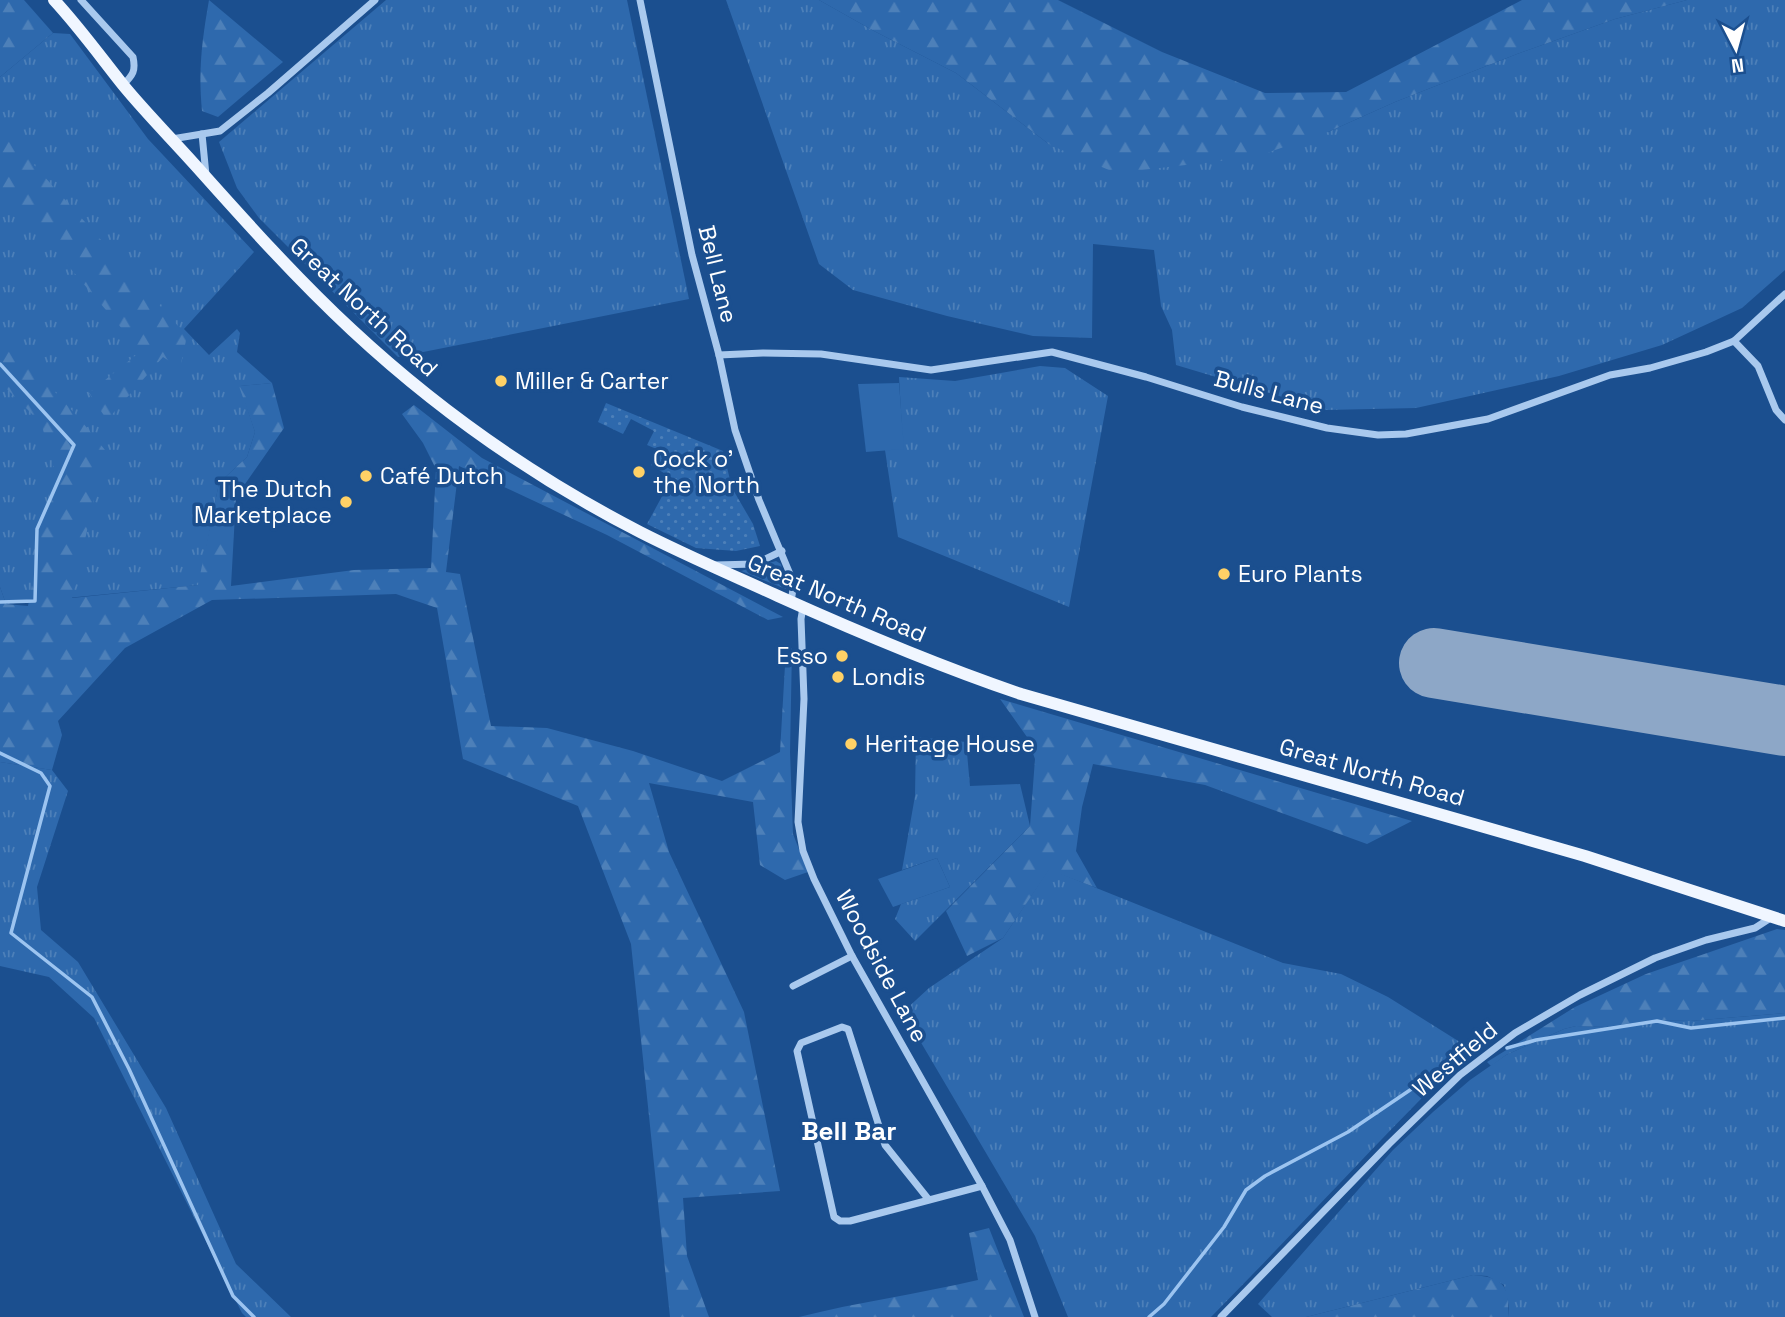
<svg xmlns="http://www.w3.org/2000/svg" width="1785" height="1317" viewBox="0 0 1785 1317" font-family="'Space Grotesk',sans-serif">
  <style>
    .grass { fill: url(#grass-tufts) }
    .forest { fill: url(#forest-firs) }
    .garden { fill: url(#garden-dots) }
    .pitch { fill: #2e69ad }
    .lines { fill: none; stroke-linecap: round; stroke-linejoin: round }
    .stream { stroke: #9cc4f0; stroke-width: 3.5 }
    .runway { stroke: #8da7c7; stroke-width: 70 }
    .street { stroke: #a9c9ee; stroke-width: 7 }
    .primary { stroke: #f0f6ff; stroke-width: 12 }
    .poi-dot { fill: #ffd166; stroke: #1b4f8f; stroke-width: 2.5 }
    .labels { text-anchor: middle; stroke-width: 7; stroke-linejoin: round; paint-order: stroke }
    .street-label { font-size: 23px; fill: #fff; stroke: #1b4f8f }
    .poi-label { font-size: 23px; fill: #fff; stroke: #1b4f8f; text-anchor: start }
    .quarter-label { font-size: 26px; font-weight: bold; fill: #fff; stroke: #1b4f8f }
  </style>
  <defs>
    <pattern id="grass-tufts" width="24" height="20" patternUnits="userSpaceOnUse" patternTransform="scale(1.75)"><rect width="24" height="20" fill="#2e69ad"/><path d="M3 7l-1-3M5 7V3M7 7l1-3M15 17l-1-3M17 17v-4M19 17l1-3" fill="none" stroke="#4d80b9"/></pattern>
    <pattern id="forest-firs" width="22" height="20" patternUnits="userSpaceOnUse" patternTransform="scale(1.75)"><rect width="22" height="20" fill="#2e69ad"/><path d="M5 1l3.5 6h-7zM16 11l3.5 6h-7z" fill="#4d80b9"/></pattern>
    <pattern id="garden-dots" width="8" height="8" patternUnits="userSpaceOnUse" patternTransform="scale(1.75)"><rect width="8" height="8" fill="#2e69ad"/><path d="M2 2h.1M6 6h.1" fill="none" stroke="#4d80b9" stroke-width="1.8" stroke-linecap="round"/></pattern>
  </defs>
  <rect width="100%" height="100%" fill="#1b4f8f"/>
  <g class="grass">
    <polygon points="386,0 627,0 689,299 398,357 259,218 237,188 219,142"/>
    <polygon points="726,0 819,0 874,31 956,73 1050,145 1328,132 1395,102 1517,54 1615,19 1687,0 1785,0 1785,270 1742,308 1662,345 1559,376 1416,408 1326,410 1176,365 1172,330 1161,306 1154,250 1093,244 1092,338 1033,336 947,316 853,290 819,264"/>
    <polygon points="53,33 70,34 148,139 254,252 184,329 209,355 237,329 240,333 237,352 272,383 240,386 255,432 247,457 219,483 199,585 6,604 0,587 0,77"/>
    <polygon points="1040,366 1065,368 1108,396 1069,607 898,537 885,450 903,448 899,377 955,381"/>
    <polygon points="776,561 781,564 786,589 741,571"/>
    <polygon points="916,737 966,742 970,786 1020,784 1030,826 915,941 895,919 901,904 950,887 937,858 902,870 915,796"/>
    <polygon points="0,762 52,770 68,791 37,887 41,930 78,962 166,1108 236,1264 291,1317 246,1317 242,1313 94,1018 49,977 0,966"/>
    <path d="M 1049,869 L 1283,963 L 1341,974 L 1388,997 L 1471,1049 C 1382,1136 1299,1228 1211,1317 L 1068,1317 L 1035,1236 L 903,1012 L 929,988 L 1003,938 Z"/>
    <polygon points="1785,1013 1785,1317 1508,1317 1509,1306 1504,1285 1487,1276 1473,1275 1306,1317 1272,1317 1258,1304 1393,1150 1433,1112 1470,1080 1506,1055 1564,1029 1576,1026 1606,1027 1653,1020 1690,1021"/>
  </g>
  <g class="forest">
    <polygon points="0,0 24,0 53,33 0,77"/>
    <path d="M 209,0 L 283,62 L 218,117 L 202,111 C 198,70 202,40 209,0 Z"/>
    <polygon points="819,0 1058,0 1162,52 1265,93 1346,92 1522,0 1687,0 1615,19 1517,54 1395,102 1328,132 1255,157 1116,173 1050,145 956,73 874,31"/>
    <polygon points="0,127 187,336 180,368 163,357 107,420 89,393 141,351 0,186"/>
    <polygon points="0,332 78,417 105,450 72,598 198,585 219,483 247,457 255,432 239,386 272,383 284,428 236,497 231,586 354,570 431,568 436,469 423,443 402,414 414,405 482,458 783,617 768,620 607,535 459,466 446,572 460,574 491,726 547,728 633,751 722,781 780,752 786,648 792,648 790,752 793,834 808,872 785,880 760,865 753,802 649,783 669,852 744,1012 780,1191 683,1198 687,1256 709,1317 670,1317 631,944 578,806 463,759 437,608 396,594 212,600 125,648 58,721 62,735 52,770 0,762 0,587 6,604 28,606 54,467 41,423 0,382"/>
    <polygon points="1000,699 1412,821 1367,844 1205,785 1093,764 1082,807 1076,851 1097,888 1049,870 1003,938 967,956 946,911 1030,826 1035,759 1027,737"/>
    <polygon points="1777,929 1785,930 1785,1013 1690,1021 1653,1020 1606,1027 1576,1026 1564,1029 1506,1055 1491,1066 1487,1062 1575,1007 1646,974"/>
    <path d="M 989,1228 L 1024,1317 L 799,1317 C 858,1302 918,1294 978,1280 L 969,1233 Z"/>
    <path d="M 1473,1275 C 1504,1277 1510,1287 1508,1317 L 1306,1317 Z"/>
  </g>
  <polygon class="garden" points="606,403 723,451 732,488 753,524 760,546 736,551 696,548 647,524 672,478 651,465 659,450 647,445 654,431 631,419 623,434 598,422"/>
  <g class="pitch">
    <polygon points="899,383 904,449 866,452 858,384"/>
    <polygon points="937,858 950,887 893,907 878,879"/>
  </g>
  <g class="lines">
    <g class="stream">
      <polyline points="0,364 74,445 37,529 35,601 0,602"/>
      <polyline points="0,753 41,773 50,786 11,933 92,997 129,1069 233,1296 254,1317"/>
      <polyline points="1507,1048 1536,1040 1657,1021 1691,1028 1785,1018"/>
      <polyline points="1149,1317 1164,1304 1224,1227 1246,1190 1265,1176 1348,1132 1447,1065 1467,1060"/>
    </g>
    <polyline class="runway" points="1434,663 1785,721"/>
    <g class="street">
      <path d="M 81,0 L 133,57 C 136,71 133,75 123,85"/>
      <polyline points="640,0 692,255 719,355 735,430 759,500 790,574 793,589 791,602"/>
      <polyline points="202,134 206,175"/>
      <polyline points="172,139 220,131 268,93 375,0"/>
      <polyline points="1734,341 1758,366 1776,410 1785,420"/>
      <polyline points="719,355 763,353 821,354 931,370 1052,352 1146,377 1242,407 1327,428 1378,435 1406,434 1488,419 1610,375 1650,368 1706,352 1734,341 1785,294"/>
      <polyline points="715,565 755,564 782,551"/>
      <polyline points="803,607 801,619 804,699 798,822 803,851 814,879 852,956 982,1186 1010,1240 1035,1317"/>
      <polyline points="793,986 852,956"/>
      <polyline points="929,1200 885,1145 848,1029 842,1027 801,1043 797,1051 834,1217 840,1221 850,1221 982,1186"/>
      <polyline points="1221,1317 1389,1144 1460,1075 1515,1033 1580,995 1655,958 1706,940 1755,928 1772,917"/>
    </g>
    <path class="primary" d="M 54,0 C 79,27 100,56 123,85 C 146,113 172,139 196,166 C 246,222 297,279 352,330 C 438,410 535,478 640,532 C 685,555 732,575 778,596 C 858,632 938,666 1021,694 L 1585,856 L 1785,921"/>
  </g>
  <g class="poi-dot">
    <circle cx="501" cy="381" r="7"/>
    <circle cx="639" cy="472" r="7"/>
    <circle cx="366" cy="476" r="7"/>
    <circle cx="346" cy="502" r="7"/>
    <circle cx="1224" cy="574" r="7"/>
    <circle cx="842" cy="656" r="7"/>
    <circle cx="838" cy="677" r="7"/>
    <circle cx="851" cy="744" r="7"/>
  </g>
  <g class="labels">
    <g class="street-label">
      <text transform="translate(718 274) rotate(76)" y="8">Bell Lane</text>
      <text transform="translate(364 307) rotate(43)" y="8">Great North Road</text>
      <text transform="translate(1269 392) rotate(15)" y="8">Bulls Lane</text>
      <text transform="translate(837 598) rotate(23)" y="8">Great North Road</text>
      <text transform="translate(1372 772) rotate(16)" y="8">Great North Road</text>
      <text transform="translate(882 966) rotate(62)" y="8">Woodside Lane</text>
      <text transform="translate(1455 1059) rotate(-40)" y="8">Westfield</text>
    </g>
    <g class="poi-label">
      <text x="515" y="389">Miller &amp; Carter</text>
      <text x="653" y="467">Cock o'<tspan x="653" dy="26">the North</tspan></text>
      <text x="380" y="484">Café Dutch</text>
      <text x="332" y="497" text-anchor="end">The Dutch<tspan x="332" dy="26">Marketplace</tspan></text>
      <text x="1238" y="582">Euro Plants</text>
      <text x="828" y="664" text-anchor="end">Esso</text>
      <text x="852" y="685">Londis</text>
      <text x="865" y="752">Heritage House</text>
    </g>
    <g class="quarter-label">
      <text x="849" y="1140">Bell Bar</text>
    </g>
  </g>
  <g transform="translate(1736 49) rotate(174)" stroke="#1b4f8f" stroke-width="5" paint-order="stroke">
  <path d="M0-5L12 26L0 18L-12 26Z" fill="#ffffff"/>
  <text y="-10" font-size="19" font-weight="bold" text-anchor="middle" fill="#ffffff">N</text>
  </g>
</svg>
